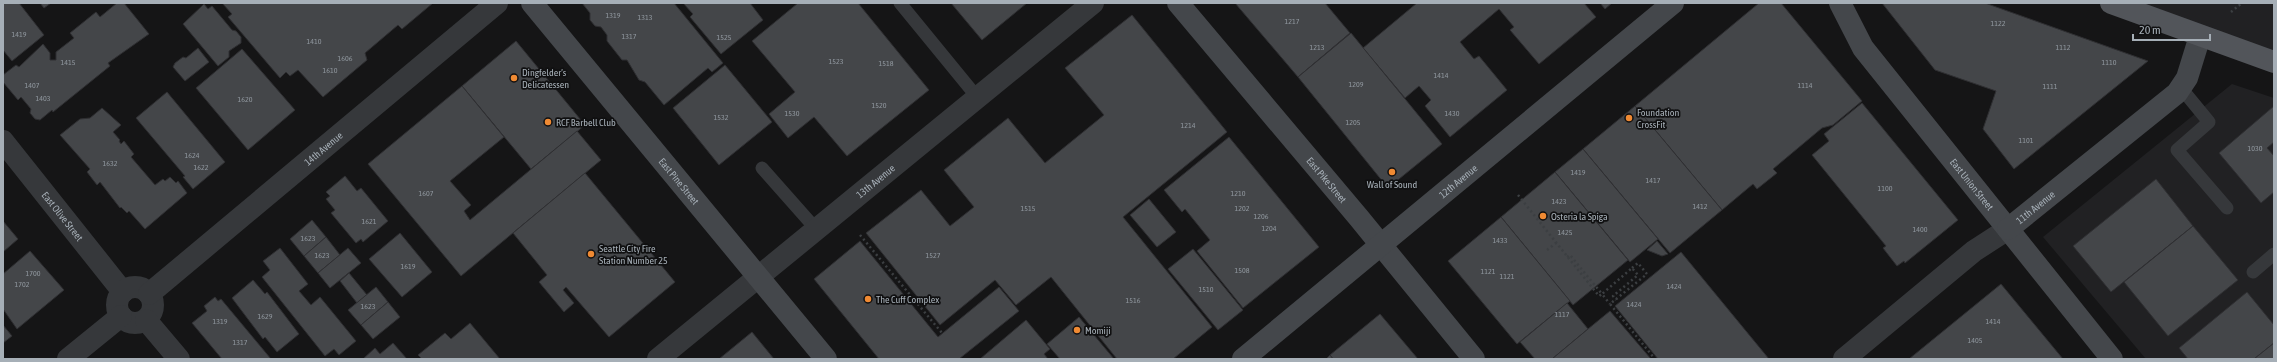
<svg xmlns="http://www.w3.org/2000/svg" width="2277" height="362" viewBox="0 0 2277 362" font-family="'Asap Condensed',sans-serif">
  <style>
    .built { fill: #212123 }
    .building { fill: #444649; stroke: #2f2f32 }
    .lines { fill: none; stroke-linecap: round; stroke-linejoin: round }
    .path { stroke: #3c3f42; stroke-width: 2.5; stroke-dasharray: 2 3; stroke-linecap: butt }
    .lane { stroke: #36383b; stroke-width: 13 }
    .street { stroke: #36383b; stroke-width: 22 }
    .secondary { stroke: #44474b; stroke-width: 22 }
    .primary { stroke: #52555a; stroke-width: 22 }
    .poi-dot { fill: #f08a33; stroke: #101011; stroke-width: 1.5 }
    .labels { text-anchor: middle; stroke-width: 3.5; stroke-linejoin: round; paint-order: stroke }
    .number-label { font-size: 8px; fill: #8e959c }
    .poi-label { font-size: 10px; fill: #a6afb7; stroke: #101011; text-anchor: start }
    .street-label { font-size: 10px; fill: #a6afb7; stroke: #101011 }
  </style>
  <rect width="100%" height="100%" fill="#151516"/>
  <g class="built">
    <polygon points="2111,3 2274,3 2274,62"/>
    <polygon points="2232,84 2274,98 2274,359 2146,359 2043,237"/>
  </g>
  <g class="building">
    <polygon points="3,3 19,3 44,35 12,61 3,50"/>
    <polygon points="40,3 51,3 44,8"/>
    <polygon points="117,3 124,3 149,34 108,63 110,66 53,112 52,110 40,120 35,119 30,113 31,109 21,97 18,100 3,82 3,75 16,65 19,67 43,44 50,53 50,60 56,60 56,52 74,38 70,33 96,12 100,17"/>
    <polygon points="222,3 433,3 402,29 398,25 365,53 367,60 323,97 298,70 290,76 286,72 280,78 228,17 232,14"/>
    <polygon points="582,3 674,3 723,63 712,72 708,68 664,105 645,82 639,80 627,60 622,60 607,41 607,35 601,27 595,26 590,20 590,13"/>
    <polygon points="683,3 750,3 763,20 721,54 690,17 693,14"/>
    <polygon points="798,3 858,3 929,90 847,156 814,117 788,138 769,114 795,92 752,41"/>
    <polygon points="951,3 1027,3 982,40"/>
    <polygon points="1235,3 1325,3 1350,33 1298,77"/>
    <polygon points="1417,3 1584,3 1596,17 1539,64 1510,30 1514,27 1499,9 1460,42 1474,59 1479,56 1507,90 1450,137 1425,106 1431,100 1419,86 1405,98 1363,48"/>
    <polygon points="1600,3 1612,3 1605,9"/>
    <polygon points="1759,3 1781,3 1862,101 1833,125 1822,128 1773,169 1777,173 1757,189 1753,184 1722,210 1635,106"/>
    <polygon points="1882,3 1985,3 2148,61 2014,169 1983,129 1996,91 1935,70"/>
    <polygon points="204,4 208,9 212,6 232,30 236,31 241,37 241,43 229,51 229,57 218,66 183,24"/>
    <polygon points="1132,15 1227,132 1123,217 1212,327 1173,359 1117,359 1051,277 1016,305 995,280 940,325 866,233 921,190 950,226 974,207 944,170 1008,118 1045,163 1104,115 1065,68"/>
    <polygon points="1351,33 1442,144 1388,188 1298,77"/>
    <polygon points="516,41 585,125 531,169 462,86"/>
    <polygon points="198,48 209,62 185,81 173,67 175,63 183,57 186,58"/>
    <polygon points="242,49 295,110 248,150 196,88"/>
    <polygon points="725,65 772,122 719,165 673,108"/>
    <polygon points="462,86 504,137 450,181 471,205 464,211 470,220 577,131 601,160 461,276 368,164"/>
    <polygon points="167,92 225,162 193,189 183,177 185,176 136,118"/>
    <polygon points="1862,103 1958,220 1905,263 1904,261 1897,266 1883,248 1886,246 1812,155 1829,141 1824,134"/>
    <polygon points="1635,106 1722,210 1670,253 1583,149"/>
    <polygon points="2274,106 2274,142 2267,148 2274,156 2274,192 2261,203 2219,153"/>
    <polygon points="102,108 121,125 113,132 120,140 119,141 121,144 124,141 134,154 131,157 155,185 163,179 165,181 170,177 176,183 178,181 187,193 145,229 129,211 127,213 121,207 120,208 100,182 97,185 87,172 90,169 60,135 80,119 90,118"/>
    <polygon points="1229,137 1319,247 1243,308 1197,251 1210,240 1185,209 1182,212 1164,190"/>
    <polygon points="1583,149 1658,239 1630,262 1555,172"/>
    <polygon points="1555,172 1628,260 1573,305 1501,217"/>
    <polygon points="585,173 675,282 609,337 566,287 563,290 574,303 564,312 539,282 547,275 513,233"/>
    <polygon points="345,176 357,191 361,188 388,221 363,242 361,239 356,243 331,213 335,210 326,199 330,196 326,192"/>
    <polygon points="2156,179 2193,226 2111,292 2073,246"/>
    <polygon points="1149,199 1176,232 1157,247 1130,215"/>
    <polygon points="1501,217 1570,301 1517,344 1448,261"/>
    <polygon points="312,220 326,237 304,256 290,239"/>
    <polygon points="3,221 18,239 3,252"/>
    <polygon points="2193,226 2238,280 2168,336 2124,282"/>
    <polygon points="400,233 432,272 402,297 369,259"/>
    <polygon points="326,237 340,255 318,273 304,256"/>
    <polygon points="860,241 938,337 999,287 1019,311 959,359 879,359 814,279"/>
    <polygon points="1657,241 1668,254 1662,256 1647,250"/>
    <polygon points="280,248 308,284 299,291 311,305 320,297 356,341 339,355 334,349 325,356 262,277 270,270 263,261"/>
    <polygon points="348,248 361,263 330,288 318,273"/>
    <polygon points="1193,249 1243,310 1218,330 1168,269"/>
    <polygon points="30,251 64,290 17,329 3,309 3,274"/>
    <polygon points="1681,252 1769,359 1658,359 1615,306"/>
    <polygon points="349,273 367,295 357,303 340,281"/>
    <polygon points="253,280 265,294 267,292 299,334 277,352 265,337 263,339 232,298"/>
    <polygon points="2001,284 2063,359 1909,359"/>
    <polygon points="376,287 388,302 361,325 348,310"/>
    <polygon points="2247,292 2274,325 2274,343 2254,359 2188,359 2179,348"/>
    <polygon points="215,297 218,301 221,299 271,359 222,359 192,323 207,311 204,306"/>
    <polygon points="388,302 400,317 373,339 361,325"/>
    <polygon points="1567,303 1588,329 1552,359 1535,359 1520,342"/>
    <polygon points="1610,311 1651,359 1552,359 1588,329"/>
    <polygon points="1380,314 1418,359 1333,359 1330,355"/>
    <polygon points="1079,317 1114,359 1060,359 1047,344"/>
    <polygon points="1026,320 1050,349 1044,354 1048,359 980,359"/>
    <polygon points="470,323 500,359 422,359 418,355 445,333 451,339"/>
    <polygon points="3,325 12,336 3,343"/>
    <polygon points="752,332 774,359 719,359"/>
    <polygon points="393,343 407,359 363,359 375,348 380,354"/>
    <polygon points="2274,343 2274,359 2254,359"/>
    <polygon points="1330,355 1333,359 1326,359"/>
  </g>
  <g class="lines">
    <g class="path">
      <polyline points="2231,12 2242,3"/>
      <polyline points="1518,195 1599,296 1602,294 1610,304"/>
      <polyline points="860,235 942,333"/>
      <polyline points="1547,250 1556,243"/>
      <polyline points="1567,257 1570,255 1602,294 1632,268 1638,275 1613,296 1616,300"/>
      <polyline points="1632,268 1638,263 1647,274 1610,304 1655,359"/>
    </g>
    <g class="lane">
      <polyline points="900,3 977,97"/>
      <polyline points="2181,88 2209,122 2177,150 2227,208"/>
      <polyline points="762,168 816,229"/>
      <polyline points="2253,272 2274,254"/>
    </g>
    <g class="street">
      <path id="s1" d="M 3,141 L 123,292"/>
      <circle cx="135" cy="305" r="18"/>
      <path id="s2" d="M 149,294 L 497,3"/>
      <polyline points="146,320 179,359"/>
      <polyline points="68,359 121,316"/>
      <path id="s3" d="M 658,359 L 1093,3"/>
      <polyline points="1844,359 1974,251 2008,229"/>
    </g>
    <g class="secondary">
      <path id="s4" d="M 532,3 L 826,359"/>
      <path id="s5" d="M 1178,3 L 1359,218 L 1474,359"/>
      <path id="s6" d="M 1840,3 L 1863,48 L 2112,359"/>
      <path id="s7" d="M 2008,229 L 2177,93 L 2187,78 L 2200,36"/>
      <path id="s8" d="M 1243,359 L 1673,3"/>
    </g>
    <polyline class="primary" points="2111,3 2274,62"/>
  </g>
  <g class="poi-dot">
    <circle cx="514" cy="78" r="4"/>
    <circle cx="1629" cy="118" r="4"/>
    <circle cx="548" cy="122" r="4"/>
    <circle cx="1392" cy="172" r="4"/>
    <circle cx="1543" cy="216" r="4"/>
    <circle cx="591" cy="254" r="4"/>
    <circle cx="868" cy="299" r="4"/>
    <circle cx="1077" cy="330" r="4"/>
  </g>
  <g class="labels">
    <g class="number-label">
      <text x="613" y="18">1319</text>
      <text x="645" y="20">1313</text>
      <text x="1292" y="24">1217</text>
      <text x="1998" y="26">1122</text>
      <text x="19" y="37">1419</text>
      <text x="629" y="39">1317</text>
      <text x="724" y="40">1525</text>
      <text x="314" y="44">1410</text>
      <text x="1317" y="50">1213</text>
      <text x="2063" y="50">1112</text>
      <text x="345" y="61">1606</text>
      <text x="836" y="64">1523</text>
      <text x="68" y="65">1415</text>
      <text x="2109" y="65">1110</text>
      <text x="886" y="66">1518</text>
      <text x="330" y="73">1610</text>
      <text x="1441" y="78">1414</text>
      <text x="1356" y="87">1209</text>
      <text x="32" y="88">1407</text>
      <text x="1805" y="88">1114</text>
      <text x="2050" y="89">1111</text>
      <text x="43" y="101">1403</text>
      <text x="245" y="102">1620</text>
      <text x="879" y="108">1520</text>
      <text x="792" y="116">1530</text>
      <text x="1452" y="116">1430</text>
      <text x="721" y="120">1532</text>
      <text x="1353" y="125">1205</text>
      <text x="1188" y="128">1214</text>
      <text x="2026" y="143">1101</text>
      <text x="2255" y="151">1030</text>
      <text x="192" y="158">1624</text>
      <text x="110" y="166">1632</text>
      <text x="201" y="170">1622</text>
      <text x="1578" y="175">1419</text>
      <text x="1653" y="183">1417</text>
      <text x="1885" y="191">1100</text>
      <text x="426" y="196">1607</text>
      <text x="1238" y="196">1210</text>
      <text x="1559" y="204">1423</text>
      <text x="1700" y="209">1412</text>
      <text x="1028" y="211">1515</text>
      <text x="1242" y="211">1202</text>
      <text x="1261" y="219">1206</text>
      <text x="369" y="224">1621</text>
      <text x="1269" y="231">1204</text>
      <text x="1920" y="232">1400</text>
      <text x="1565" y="235">1425</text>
      <text x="308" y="241">1623</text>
      <text x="1500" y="243">1433</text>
      <text x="322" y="258">1623</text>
      <text x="933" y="258">1527</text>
      <text x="408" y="269">1619</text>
      <text x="1242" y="273">1508</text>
      <text x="1488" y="274">1121</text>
      <text x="33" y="276">1700</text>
      <text x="1507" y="279">1121</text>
      <text x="22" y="287">1702</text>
      <text x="1674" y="289">1424</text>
      <text x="1206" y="292">1510</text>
      <text x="1133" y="303">1516</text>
      <text x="1634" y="307">1424</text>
      <text x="368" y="309">1623</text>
      <text x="1562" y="317">1117</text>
      <text x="265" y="319">1629</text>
      <text x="220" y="324">1319</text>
      <text x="1993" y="324">1414</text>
      <text x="1975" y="343">1405</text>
      <text x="240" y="345">1317</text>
    </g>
    <g class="poi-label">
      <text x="522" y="76">Dingfelder’s<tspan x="522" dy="12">Delicatessen</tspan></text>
      <text x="1637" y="116">Foundation<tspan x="1637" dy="12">CrossFit</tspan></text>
      <text x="556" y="126">RCF Barbell Club</text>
      <text x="1392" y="188" text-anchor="middle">Wall of Sound</text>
      <text x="1551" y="220">Osteria la Spiga</text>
      <text x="599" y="252">Seattle City Fire<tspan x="599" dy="12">Station Number 25</tspan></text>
      <text x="876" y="303">The Cuff Complex</text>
      <text x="1085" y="334">Momiji</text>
    </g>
    <g class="street-label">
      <text dy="4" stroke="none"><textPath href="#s2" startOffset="227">14th Avenue</textPath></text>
      <text dy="4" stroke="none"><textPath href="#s3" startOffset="281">13th Avenue</textPath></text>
      <text dy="4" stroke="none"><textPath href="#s5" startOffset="231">East Pike Street</textPath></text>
      <text dy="4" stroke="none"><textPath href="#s8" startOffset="279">12th Avenue</textPath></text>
      <text dy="4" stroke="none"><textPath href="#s4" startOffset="231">East Pine Street</textPath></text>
      <text dy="4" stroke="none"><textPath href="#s6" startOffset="225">East Union Street</textPath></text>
      <text dy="4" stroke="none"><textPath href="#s7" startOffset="35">11th Avenue</textPath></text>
      <text dy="4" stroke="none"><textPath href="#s1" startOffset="96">East Olive Street</textPath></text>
    </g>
  </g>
  <rect width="2277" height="362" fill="none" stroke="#a6afb7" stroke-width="8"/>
  <path d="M2133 34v6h77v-6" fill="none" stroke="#a6afb7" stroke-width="2"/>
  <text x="2139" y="34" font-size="12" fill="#a6afb7" stroke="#101011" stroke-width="3" paint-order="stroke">20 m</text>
</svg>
